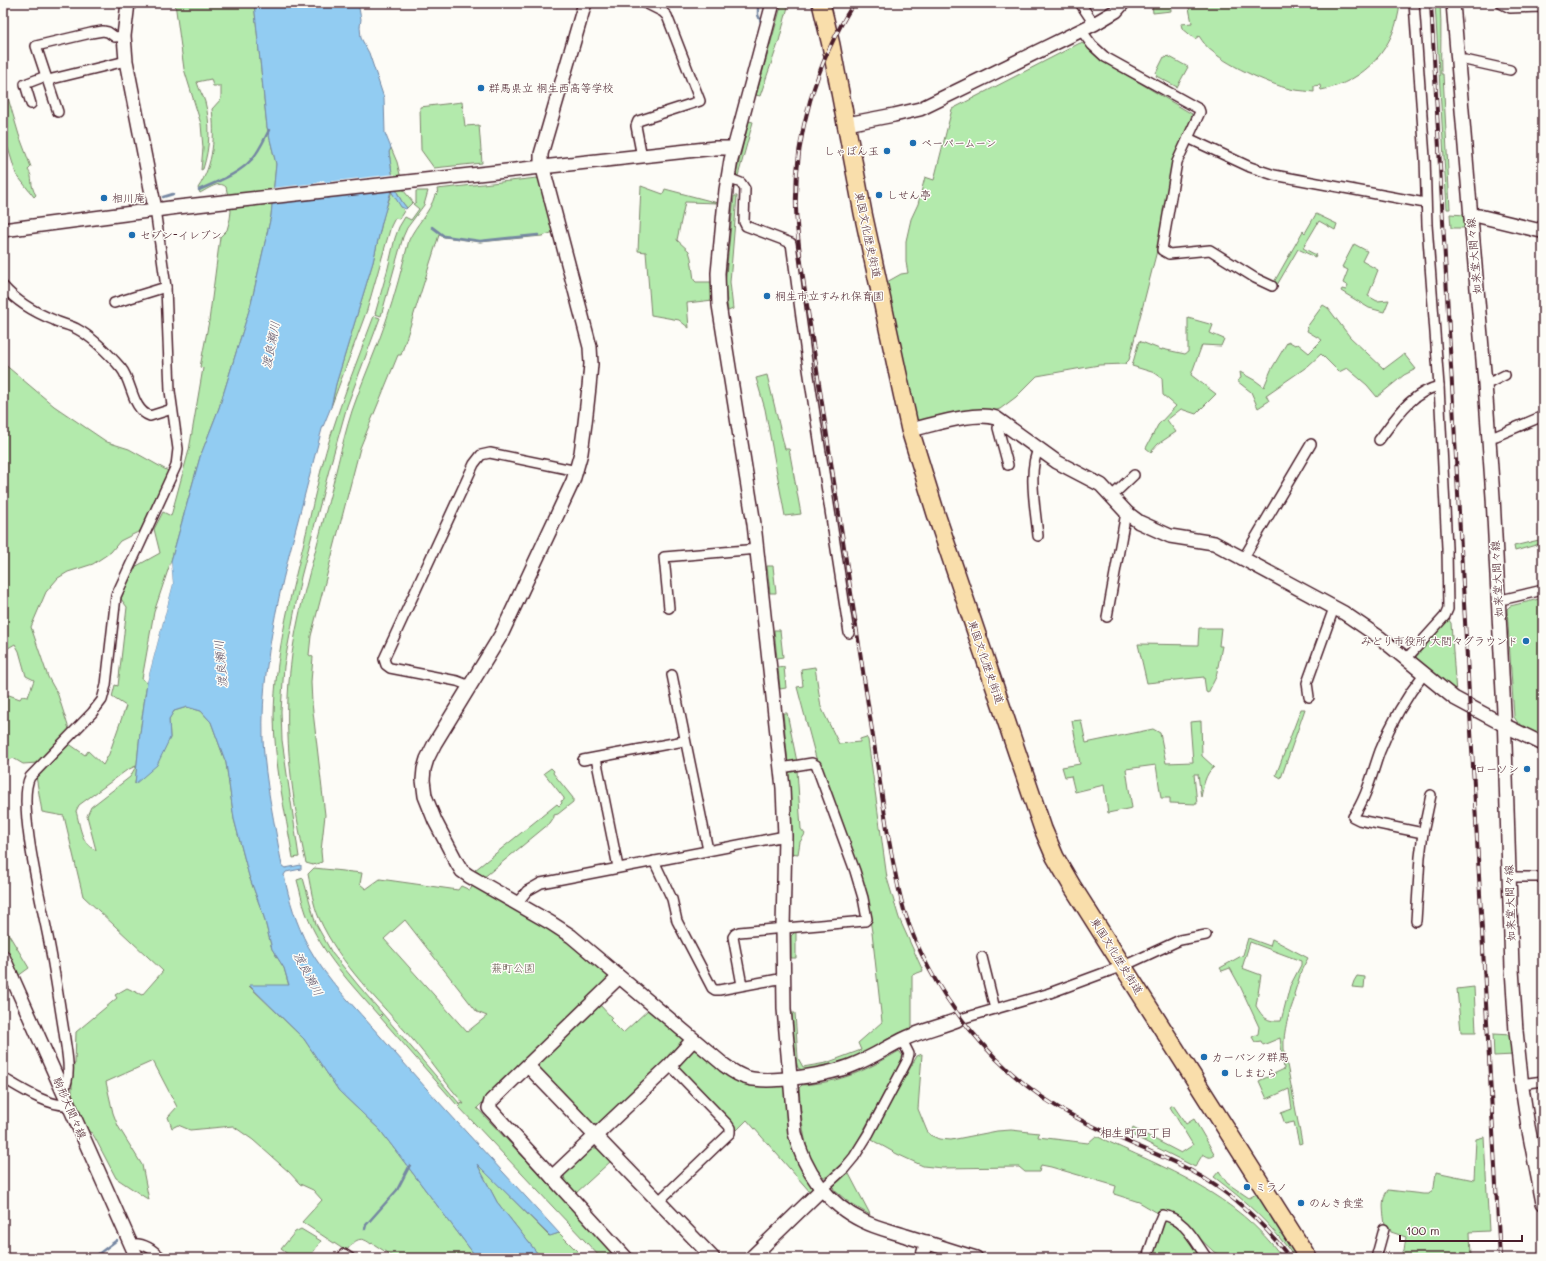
<svg xmlns="http://www.w3.org/2000/svg" width="1546" height="1261" viewBox="0 0 1546 1261" font-family="Mali,'Klee One',sans-serif">
  <style>
    .green { fill: #b3eaac; stroke: #7e846c; fill-rule: evenodd }
    .water { fill: #92ccf2; stroke: #7587a2 }
    .pier { fill: #fdfcf7 }
    .lines { fill: none; stroke-linecap: round; stroke-linejoin: round }
    .stream { stroke: #7587a2; stroke-width: 2.5 }
    .street-casing { stroke: #4a1f2b; stroke-width: 12 }
    .secondary-casing { stroke: #4a1f2b; stroke-width: 16 }
    .highway-casing { stroke: #4a1f2b; stroke-width: 20 }
    .street { stroke: #fdfcf7; stroke-width: 9 }
    .secondary { stroke: #fdfcf7; stroke-width: 13 }
    .highway { stroke: #f9deab; stroke-width: 17 }
    .rail-casing { stroke: #4a1f2b; stroke-width: 4 }
    .rail { stroke: #fdfcf7; stroke-width: 2.5; stroke-dasharray: 8; stroke-linecap: butt }
    .poi-dot { fill: #1f6fb2; stroke: #fdfcf7; stroke-width: 1.5 }
    .labels { text-anchor: middle; stroke-width: 3; stroke-linejoin: round; paint-order: stroke }
    .poi-label { font-size: 11px; fill: #4a1f2b; stroke: #fdfcf7; text-anchor: start }
    .street-label { font-size: 11px; fill: #4a1f2b; stroke: #fdfcf7 }
    .park-label { font-size: 11px; fill: #64524b; stroke: #fdfcf7 }
    .water-label { font-size: 12px; font-style: italic; fill: #605367; stroke: #fdfcf7 }
    .neighbourhood-label { font-size: 12px; fill: #4a1f2b; stroke: #fdfcf7 }
  </style>
  <rect width="100%" height="100%" fill="#fdfcf7"/>
  <filter id="ink" filterUnits="userSpaceOnUse"><feTurbulence type="fractalNoise" baseFrequency=".025" numOctaves="2"/><feDisplacementMap in="SourceGraphic" scale="8" xChannelSelector="R" yChannelSelector="G"/><feConvolveMatrix kernelMatrix="1 2 1 2 8 2 1 2 1" color-interpolation-filters="sRGB"/></filter>
  <g filter="url(#ink)">
    <g class="green">
      <path d="M 175,3 L 254,3 L 267,127 L 276,164 L 271,216 L 251,304 L 219,408 L 200,457 L 171,561 L 154,612 L 142,679 L 147,682 L 140,733 L 135,784 L 170,738 L 169,719 L 174,711 L 187,707 L 201,711 L 211,722 L 226,763 L 234,819 L 249,876 L 264,917 L 272,949 L 284,968 L 289,986 L 249,986 L 304,1039 L 339,1091 L 380,1130 L 477,1258 L 395,1258 L 372,1243 L 371,1244 C 359,1234 354,1242 346,1251 L 302,1222 L 322,1200 L 313,1190 L 300,1184 L 289,1172 L 253,1140 L 233,1126 L 190,1130 L 178,1125 L 172,1128 L 168,1117 L 177,1107 L 153,1061 L 106,1082 L 113,1113 L 118,1126 L 142,1165 L 149,1200 L 116,1178 L 95,1138 L 92,1133 L 87,1131 L 72,1096 L 72,1065 L 75,1064 L 76,1032 L 117,998 L 115,995 L 127,988 L 142,995 L 163,971 L 83,896 L 64,816 L 42,812 L 36,776 L 68,743 L 85,755 L 88,751 L 103,765 L 109,754 L 126,706 L 112,697 L 115,685 L 118,686 L 127,607 L 121,599 L 133,568 L 160,553 L 154,529 L 163,512 L 171,516 L 189,450 L 203,368 L 200,367 L 209,321 L 220,237 L 227,230 L 230,219 L 231,211 L 226,187 C 219,180 208,189 200,193 L 198,188 C 214,164 215,136 212,109 L 221,99 L 221,86 L 213,86 L 211,79 L 197,82 C 199,90 203,95 205,102 C 211,124 210,147 203,169 L 201,170 L 203,148 L 201,124 L 184,69 ZM 136,766 L 130,777 L 91,807 L 87,816 L 96,850 C 81,845 80,825 76,811 L 79,805 L 127,770 Z"/>
      <polygon points="782,3 789,3 779,41 760,96 756,95"/>
      <polygon points="1170,3 1171,11 1153,13 1152,4"/>
      <path d="M 1188,3 L 1400,3 C 1396,47 1365,82 1321,90 L 1320,85 L 1314,86 L 1314,92 C 1308,91 1301,91 1295,90 C 1275,87 1229,66 1213,52 C 1207,48 1203,42 1199,36 L 1195,39 L 1182,28 L 1181,24 L 1192,23 Z"/>
      <path d="M 1435,3 L 1440,3 C 1442,27 1440,50 1441,74 L 1443,74 L 1450,209 L 1447,209 Z"/>
      <polygon points="1080,43 1084,44 1103,61 1192,114 1129,360 1125,364 1099,365 1037,376 1016,397 1000,409 993,411 960,413 918,421 915,419 885,283 901,274 908,273 906,262 906,241 911,219 918,204 925,177 934,180 952,109"/>
      <polygon points="1168,56 1188,67 1177,87 1156,76 1157,74 1156,73 1164,57 1166,58"/>
      <path d="M 3,81 L 19,135 L 31,167 L 28,170 C 34,177 29,185 36,195 L 34,197 L 16,174 L 8,148 L 3,143 Z"/>
      <polygon points="462,102 465,126 479,125 482,163 434,168 421,150 420,107"/>
      <polygon points="749,121 753,122 738,176 736,174"/>
      <path d="M 391,148 L 397,162 L 404,191 L 413,202 L 407,208 C 393,193 392,172 389,152 Z"/>
      <path d="M 537,178 L 539,180 L 554,232 L 542,236 L 480,242 L 444,237 L 439,235 L 401,355 L 398,355 L 360,448 L 311,636 L 309,655 L 313,657 L 311,682 L 312,703 L 325,815 L 321,851 L 322,862 L 313,865 L 306,863 C 292,800 283,735 290,671 C 295,618 312,566 325,514 C 335,480 341,445 352,411 C 362,381 376,351 386,321 C 395,295 402,267 409,240 C 416,224 430,213 435,195 L 438,194 L 437,189 Z"/>
      <polygon points="641,186 663,194 665,189 718,203 685,202 677,240 689,251 691,258 694,280 696,282 712,282 713,300 687,303 689,328 679,320 651,315 646,252 638,251"/>
      <polygon points="392,191 404,211 399,219 395,218 391,226 367,310 331,407 336,384 373,262 384,214"/>
      <polygon points="416,191 428,191 424,205 407,228 403,237 381,316 375,314 388,268 395,238 399,227 405,217 411,220 419,209 413,204 416,202"/>
      <polygon points="734,196 737,196 730,282 733,309 728,311 725,284"/>
      <polygon points="1316,214 1337,224 1335,230 1319,221 1303,248 1316,255 1315,257 1298,249 1277,285 1273,284 1303,231 1305,233"/>
      <polygon points="1450,214 1465,215 1467,228 1451,228"/>
      <polygon points="1354,244 1367,251 1362,261 1378,270 1368,296 1377,301 1389,300 1384,312 1369,308 1341,291 1342,289 1346,290 1348,286 1343,283 1348,270 1342,267"/>
      <polygon points="1323,305 1328,308 1350,337 1384,369 1404,354 1416,369 1404,375 1377,397 1367,385 1347,368 1339,372 1321,354 1308,366 1266,395 1269,401 1258,408 1251,392 1237,381 1241,378 1240,372 1256,381 1264,387 1271,370 1288,341 1295,345 1298,344 1309,353 1322,340 1307,331 1308,328 1307,327"/>
      <path d="M 374,316 L 380,318 L 347,406 L 329,470 L 301,577 L 284,666 L 281,711 L 282,740 L 299,857 L 293,858 C 285,811 274,763 274,715 C 275,657 289,602 303,546 C 312,510 319,473 330,438 C 343,396 359,356 374,316 Z"/>
      <polygon points="1188,318 1213,325 1210,333 1224,339 1221,346 1202,345 1191,375 1216,394 1196,414 1181,409 1167,420 1176,432 1158,444 1151,452 1146,448 1158,425 1176,406 1163,395 1162,378 1155,373 1132,366 1139,341 1162,350 1162,349 1185,354 1188,352"/>
      <polygon points="3,363 54,406 107,442 129,449 170,472 140,531 120,541 111,552 93,564 68,572 58,578 46,592 31,627 48,677 58,695 69,729 37,763 23,764 13,758 8,761 3,759 3,696 9,695 20,699 22,696 28,697 34,680 26,676 19,651 15,644 3,651"/>
      <polygon points="767,375 785,449 789,449 801,514 785,516 765,409 756,378"/>
      <polygon points="1543,539 1543,543 1515,551 1514,546"/>
      <polygon points="767,566 773,566 776,593 770,593"/>
      <polygon points="1543,598 1543,736 1520,726 1514,717 1507,609 1510,606"/>
      <polygon points="1448,619 1451,623 1456,694 1415,658"/>
      <polygon points="1199,628 1221,628 1219,646 1222,646 1216,677 1208,693 1206,692 1204,677 1147,683 1138,644 1198,645"/>
      <polygon points="774,630 780,630 783,657 777,658"/>
      <polygon points="784,667 786,688 780,689 778,668"/>
      <polygon points="815,667 821,707 839,744 860,742 860,739 866,737 868,740 887,878 899,918 923,971 912,975 912,1029 864,1054 830,1066 802,1070 798,1068 796,1061 792,1013 795,1013 798,1058 803,1067 826,1063 861,1050 858,1043 882,1022 872,932 867,902 850,850 816,758 797,687 803,686 801,669"/>
      <polygon points="1301,709 1305,709 1281,778 1276,775"/>
      <polygon points="783,713 787,713 797,762 788,764"/>
      <path d="M 1081,720 L 1086,743 L 1153,729 L 1160,733 L 1166,763 L 1193,762 L 1190,722 L 1201,721 L 1202,756 L 1214,767 C 1205,773 1203,788 1201,797 L 1198,774 L 1194,774 L 1197,804 L 1170,803 L 1170,798 L 1161,798 L 1156,765 L 1126,769 L 1132,808 L 1108,813 L 1104,785 L 1075,792 L 1071,776 L 1065,777 L 1062,767 L 1080,764 L 1072,721 Z"/>
      <polygon points="551,768 554,771 553,773 573,798 573,802 558,814 554,815 554,817 550,823 488,874 484,877 475,870 557,804 559,806 562,803 561,801 564,800 564,798 544,773"/>
      <polygon points="797,770 801,829 805,834 800,842 798,854 790,853 791,829 788,771"/>
      <path d="M 314,868 L 362,873 L 360,884 L 366,889 L 380,879 L 458,890 L 461,886 L 470,890 L 473,885 L 555,931 L 610,975 L 610,981 L 477,1108 L 618,1258 L 601,1258 L 459,1107 L 460,1106 L 459,1104 L 457,1105 L 380,1017 L 382,1015 L 381,1014 L 379,1016 C 351,984 321,953 306,913 C 302,902 300,890 297,880 L 303,878 L 316,924 L 332,953 L 358,985 L 459,1103 L 464,1104 C 446,1084 431,1061 413,1040 C 380,1002 340,965 319,918 C 313,904 311,889 308,874 ZM 405,920 L 477,1012 L 487,1016 L 467,1032 L 384,939 Z"/>
      <polygon points="3,925 29,968 18,976 3,942"/>
      <polygon points="796,931 796,958 791,958 791,936"/>
      <path d="M 1248,938 L 1270,946 L 1272,939 L 1308,958 L 1302,969 L 1294,994 L 1295,997 C 1289,1014 1283,1030 1284,1049 L 1302,1143 L 1299,1144 L 1294,1122 L 1285,1124 L 1281,1113 L 1292,1109 L 1289,1089 L 1267,1099 L 1259,1081 L 1284,1069 L 1280,1038 L 1263,1045 L 1261,1041 L 1255,1042 L 1252,1037 L 1258,1034 L 1259,1027 L 1241,988 L 1230,968 L 1222,971 L 1220,968 L 1243,955 ZM 1250,942 L 1301,961 L 1301,965 L 1290,986 L 1281,1021 C 1267,1022 1263,1018 1256,1006 L 1261,975 L 1242,968 Z"/>
      <polygon points="1357,976 1365,977 1364,988 1352,987 1354,981"/>
      <polygon points="1474,987 1476,1032 1461,1032 1457,989"/>
      <polygon points="599,1004 612,1018 610,1020 623,1033 649,1009 684,1038 684,1044 599,1126 593,1126 538,1069 538,1062"/>
      <polygon points="1493,1034 1511,1035 1514,1055 1494,1056"/>
      <polygon points="691,1050 698,1050 718,1067 779,1083 785,1088 793,1148 801,1167 813,1185 811,1193 747,1120 737,1130 679,1069 678,1063"/>
      <path d="M 899,1051 L 904,1057 L 850,1155 L 828,1177 L 824,1177 C 803,1163 801,1111 799,1088 L 802,1085 C 842,1082 865,1071 899,1051 Z"/>
      <path d="M 922,1054 L 918,1109 L 927,1131 L 930,1135 L 939,1139 L 951,1140 L 997,1131 L 1011,1130 L 1039,1133 L 1038,1137 L 1088,1143 L 1096,1136 C 1167,1169 1235,1193 1283,1258 L 1225,1258 L 1214,1252 L 1176,1216 L 1156,1212 L 1139,1202 L 1114,1194 L 1116,1186 L 1051,1167 L 1041,1165 L 1039,1172 L 1025,1172 L 1019,1167 L 942,1168 L 923,1166 L 897,1154 L 870,1139 L 917,1056 Z"/>
      <path d="M 1173,1105 L 1186,1124 L 1194,1119 L 1215,1155 C 1210,1159 1208,1157 1203,1154 L 1195,1167 L 1130,1134 L 1133,1128 L 1181,1153 L 1193,1145 L 1170,1107 Z"/>
      <path d="M 1484,1137 L 1489,1231 L 1470,1232 L 1471,1258 L 1399,1258 L 1404,1250 L 1406,1237 L 1391,1232 L 1390,1228 L 1385,1225 C 1384,1215 1380,1199 1388,1190 L 1423,1194 L 1429,1194 L 1434,1188 L 1436,1172 L 1474,1180 L 1476,1139 Z"/>
      <polygon points="592,1148 598,1148 611,1161 576,1193 565,1181 564,1175"/>
      <polygon points="476,1162 549,1236 559,1233 584,1258 541,1258 497,1202"/>
      <path d="M 1219,1171 L 1227,1183 L 1249,1198 L 1258,1193 L 1300,1258 L 1295,1258 C 1272,1225 1246,1201 1214,1177 Z"/>
      <polygon points="848,1172 869,1212 870,1215 851,1204 834,1190 833,1185"/>
      <path d="M 1163,1219 C 1182,1221 1192,1243 1201,1258 L 1150,1258 Z"/>
      <polygon points="301,1229 321,1241 309,1258 293,1258 281,1249 295,1232"/>
    </g>
    <path class="water" d="M 254,3 L 358,3 L 361,19 L 360,27 L 361,38 L 369,53 L 384,98 L 385,133 L 391,148 L 389,152 C 392,172 393,193 407,208 L 406,209 L 401,207 L 391,191 L 382,222 L 373,262 L 336,384 L 331,407 L 322,429 L 315,455 C 292,547 260,645 263,740 C 265,782 275,825 282,866 L 285,868 L 301,865 L 301,869 L 286,872 L 284,875 C 289,900 296,923 308,946 C 326,979 355,1007 380,1036 C 438,1103 499,1167 559,1233 L 550,1236 L 477,1164 L 497,1202 L 541,1258 L 477,1258 L 380,1130 L 339,1091 L 304,1039 L 249,985 L 289,985 L 284,968 L 272,949 L 264,917 L 249,876 L 234,819 L 226,763 L 211,722 L 201,711 L 187,707 L 174,711 L 169,719 L 170,738 L 157,765 L 135,784 L 140,733 L 147,682 L 173,584 L 171,561 L 200,457 L 219,408 L 251,304 L 271,216 L 276,164 L 267,127 Z"/>
    <g class="pier">
      <polygon points="395,174 397,189 270,203 271,188 317,183 323,180 326,182"/>
      <polygon points="171,561 173,584 147,682 145,681 171,584 169,566"/>
    </g>
    <g class="lines">
      <g class="stream">
        <polyline points="758,3 758,15 762,24"/>
        <path d="M 199,190 C 216,182 239,174 251,160 C 259,152 264,140 269,130"/>
        <polyline points="163,197 173,194"/>
        <polyline points="432,227 444,236 480,241 538,235"/>
        <polyline points="365,1229 366,1225 397,1190 410,1165"/>
        <polyline points="93,1258 117,1240"/>
      </g>
      <defs>
        <g id="street">
          <polyline points="1080,3 1094,24"/>
          <polyline points="1500,3 1510,8 1543,7"/>
          <polyline points="1081,30 1092,45 1105,57 1199,109 1200,112 1177,162 1162,250 1169,254 1210,250 1255,278 1272,286"/>
          <polyline points="1458,60 1465,60 1510,70"/>
          <polyline points="48,80 126,61"/>
          <polyline points="31,104 25,84 46,76"/>
          <polyline points="58,112 36,46 91,33 103,31 108,32 115,37 124,36"/>
          <polyline points="1188,138 1250,167 1274,175 1425,203"/>
          <polyline points="642,157 636,126 638,121 700,101 667,16 663,12 645,3"/>
          <polyline points="728,178 741,183 745,189 744,222 746,226 791,243 808,369 849,633"/>
          <path d="M 3,286 C 16,301 36,313 54,320 C 61,324 70,325 77,329 C 94,338 108,353 121,368 C 132,381 132,410 150,416 L 172,409"/>
          <polyline points="114,303 166,287"/>
          <polyline points="1485,384 1491,382 1505,375"/>
          <polyline points="1000,420 998,428 1008,465"/>
          <polyline points="1489,438 1496,436 1543,416"/>
          <path d="M 1379,440 C 1396,418 1410,393 1439,386"/>
          <polyline points="1112,496 1134,475"/>
          <path d="M 1038,536 C 1036,513 1027,468 1039,448"/>
          <polyline points="1243,559 1311,444"/>
          <polyline points="1498,599 1505,599 1543,590"/>
          <polyline points="669,608 664,557 758,549"/>
          <polyline points="1107,617 1125,518 1127,513"/>
          <polyline points="1406,659 1445,616 1448,609 1447,548 1439,386 1427,225 1425,158 1414,3"/>
          <polyline points="672,675 708,850"/>
          <polyline points="470,686 457,681 390,668 386,665 384,659 474,464 481,455 490,453 577,471"/>
          <polyline points="1309,697 1307,683 1334,608"/>
          <polyline points="596,758 618,867"/>
          <polyline points="583,760 684,741"/>
          <polyline points="1423,833 1431,795"/>
          <polyline points="654,861 672,899 677,921 712,988 715,990 719,990 784,978"/>
          <polyline points="1510,877 1543,877"/>
          <polyline points="517,903 527,891 541,883 785,836"/>
          <path d="M 1416,921 L 1420,857 L 1423,833 L 1359,820 L 1353,817 C 1367,797 1372,773 1380,751 C 1391,723 1405,698 1424,674"/>
          <polyline points="982,957 995,1009"/>
          <polyline points="742,985 733,937 735,934 739,932 865,921 867,919 863,898 855,871 816,765 812,763 781,768"/>
          <polyline points="957,1020 1047,994 1128,964 1180,940 1206,935"/>
          <path d="M 3,1078 C 20,1088 49,1107 69,1105"/>
          <polyline points="1521,1084 1543,1081"/>
          <path d="M 63,1091 C 73,1075 66,1050 64,1032 C 59,1002 55,972 49,942 C 43,909 16,803 30,777 L 92,713 L 102,700 L 106,685 L 116,596 L 176,466 L 178,449 L 170,391 L 166,287 L 155,209"/>
          <polyline points="822,1189 844,1169 854,1157 869,1133 907,1061 909,1054 902,1040"/>
          <polyline points="659,1201 730,1133 730,1128 728,1125 670,1065"/>
          <path d="M 131,1244 C 144,1242 153,1250 162,1258"/>
          <polyline points="344,1254 350,1258"/>
          <path d="M 1147,1258 L 1159,1222 L 1162,1215 C 1185,1218 1195,1242 1207,1258"/>
          <polyline points="1376,1258 1384,1229"/>
        </g>
        <g id="secondary">
          <polyline points="128,3 124,36 126,61 155,209"/>
          <path d="M 585,3 L 541,154 L 541,161 L 590,347 L 591,364 L 589,387 L 585,423 L 581,453 L 573,481 L 501,635 L 435,743 L 427,759 L 424,769 L 423,780 L 425,796 L 435,821 L 457,863 L 462,871 L 469,876 L 551,923 L 571,936 L 724,1065 C 732,1071 739,1076 748,1078 C 771,1084 831,1074 853,1065 C 871,1058 886,1048 902,1040 C 920,1031 939,1027 957,1020"/>
          <path d="M 773,3 L 731,160 L 726,190 L 718,273 L 719,305 L 754,524 L 783,788 L 785,836 L 783,928 L 784,1009 L 795,1133 C 804,1171 827,1204 863,1221 C 876,1228 892,1231 906,1236 C 929,1243 952,1251 976,1258"/>
          <polyline points="1453,3 1485,384 1493,497 1504,712 1512,969 1516,1031 1522,1087 1528,1126 1543,1203"/>
          <polyline points="847,124 894,115 920,109 1094,24 1116,11 1123,3"/>
          <polyline points="1471,216 1479,216 1541,231 1543,227"/>
          <polyline points="3,230 178,207 715,148 733,148"/>
          <path d="M 910,430 C 933,425 974,411 996,418 L 1057,462 L 1101,485 L 1127,513 L 1139,522 L 1170,536 L 1214,543 L 1344,613 L 1379,637 L 1454,698 L 1508,727 L 1543,744"/>
          <polyline points="3,957 137,1258"/>
          <polyline points="619,977 491,1101 489,1108 626,1258"/>
          <polyline points="528,1066 713,1258"/>
          <polyline points="552,1177 670,1065 693,1040"/>
          <polyline points="751,1258 822,1189"/>
          <polyline points="922,1258 927,1242"/>
        </g>
        <polyline id="highway" points="821,3 831,45 863,213 910,430 936,514 1043,829 1055,857 1072,886 1308,1258"/>
      </defs>
      <use href="#street" class="street-casing"/>
      <use href="#secondary" class="secondary-casing"/>
      <use href="#highway" class="highway-casing"/>
      <use href="#street" class="street"/>
      <use href="#secondary" class="secondary"/>
      <use href="#highway" class="highway"/>
      <defs>
        <g id="rail">
          <path d="M 854,3 C 816,63 794,136 796,208 C 797,236 801,264 805,292 L 888,835 C 893,861 897,886 904,910 C 931,994 996,1076 1075,1117 C 1108,1135 1144,1148 1178,1164 C 1224,1186 1260,1218 1290,1258"/>
          <polyline points="1431,3 1500,1258"/>
        </g>
      </defs>
      <use href="#rail" class="rail-casing"/>
      <use href="#rail" class="rail"/>
    </g>
  </g>
  <g class="poi-dot">
    <circle cx="481" cy="88" r="4"/>
    <circle cx="913" cy="143" r="4"/>
    <circle cx="887" cy="151" r="4"/>
    <circle cx="879" cy="195" r="4"/>
    <circle cx="104" cy="198" r="4"/>
    <circle cx="132" cy="235" r="4"/>
    <circle cx="767" cy="296" r="4"/>
    <circle cx="1526" cy="641" r="4"/>
    <circle cx="1527" cy="769" r="4"/>
    <circle cx="1204" cy="1057" r="4"/>
    <circle cx="1225" cy="1073" r="4"/>
    <circle cx="1247" cy="1187" r="4"/>
    <circle cx="1301" cy="1203" r="4"/>
  </g>
  <g class="labels">
    <g class="poi-label">
      <text x="489" y="92">群馬県立 桐生西高等学校</text>
      <text x="921" y="147">ペーパームーン</text>
      <text x="879" y="155" text-anchor="end">しゃぼん玉</text>
      <text x="887" y="199">しせん亭</text>
      <text x="112" y="202">相川庵</text>
      <text x="140" y="239">セブン-イレブン</text>
      <text x="775" y="300">桐生市立すみれ保育園</text>
      <text x="1518" y="645" text-anchor="end">みどり市役所 大間々グラウンド</text>
      <text x="1519" y="773" text-anchor="end">ローソン</text>
      <text x="1212" y="1061">カーバンク群馬</text>
      <text x="1233" y="1077">しまむら</text>
      <text x="1255" y="1191">ミラノ</text>
      <text x="1309" y="1207">のんき食堂</text>
    </g>
    <g class="street-label">
      <text transform="translate(868 235) rotate(78)" y="4">東国文化歴史街道</text>
      <text transform="translate(1474 256) rotate(-95)" y="4">如来堂大間々線</text>
      <text transform="translate(1497 579) rotate(-93)" y="4">如来堂大間々線</text>
      <text transform="translate(986 662) rotate(71)" y="4">東国文化歴史街道</text>
      <text transform="translate(1510 903) rotate(-92)" y="4">如来堂大間々線</text>
      <text transform="translate(1117 956) rotate(58)" y="4">東国文化歴史街道</text>
      <text transform="translate(70 1108) rotate(66)" y="4">駒形大間々線</text>
    </g>
    <g class="park-label">
      <text x="513" y="972">蕪町公園</text>
    </g>
    <g class="water-label">
      <text transform="translate(271 345) rotate(-79)" y="4">渡良瀬川</text>
      <text transform="translate(221 664) rotate(-95)" y="4">渡良瀬川</text>
      <text transform="translate(308 974) rotate(62)" y="4">渡良瀬川</text>
    </g>
    <g class="neighbourhood-label">
      <text x="1136" y="1137">相生町四丁目</text>
    </g>
  </g>
  <rect width="1546" height="1261" fill="none" stroke="#fdfcf7" stroke-width="16"/>
  <rect x="8" y="8" width="1530" height="1245" fill="none" stroke="#4a1f2b" stroke-width="1.5" filter="url(#ink)"/>
  <path d="M1400 1235v6h122v-6" fill="none" stroke="#4a1f2b" stroke-width="2"/>
  <text x="1406" y="1235" font-size="12" fill="#4a1f2b" stroke="#fdfcf7" stroke-width="3" paint-order="stroke">100 m</text>
</svg>
